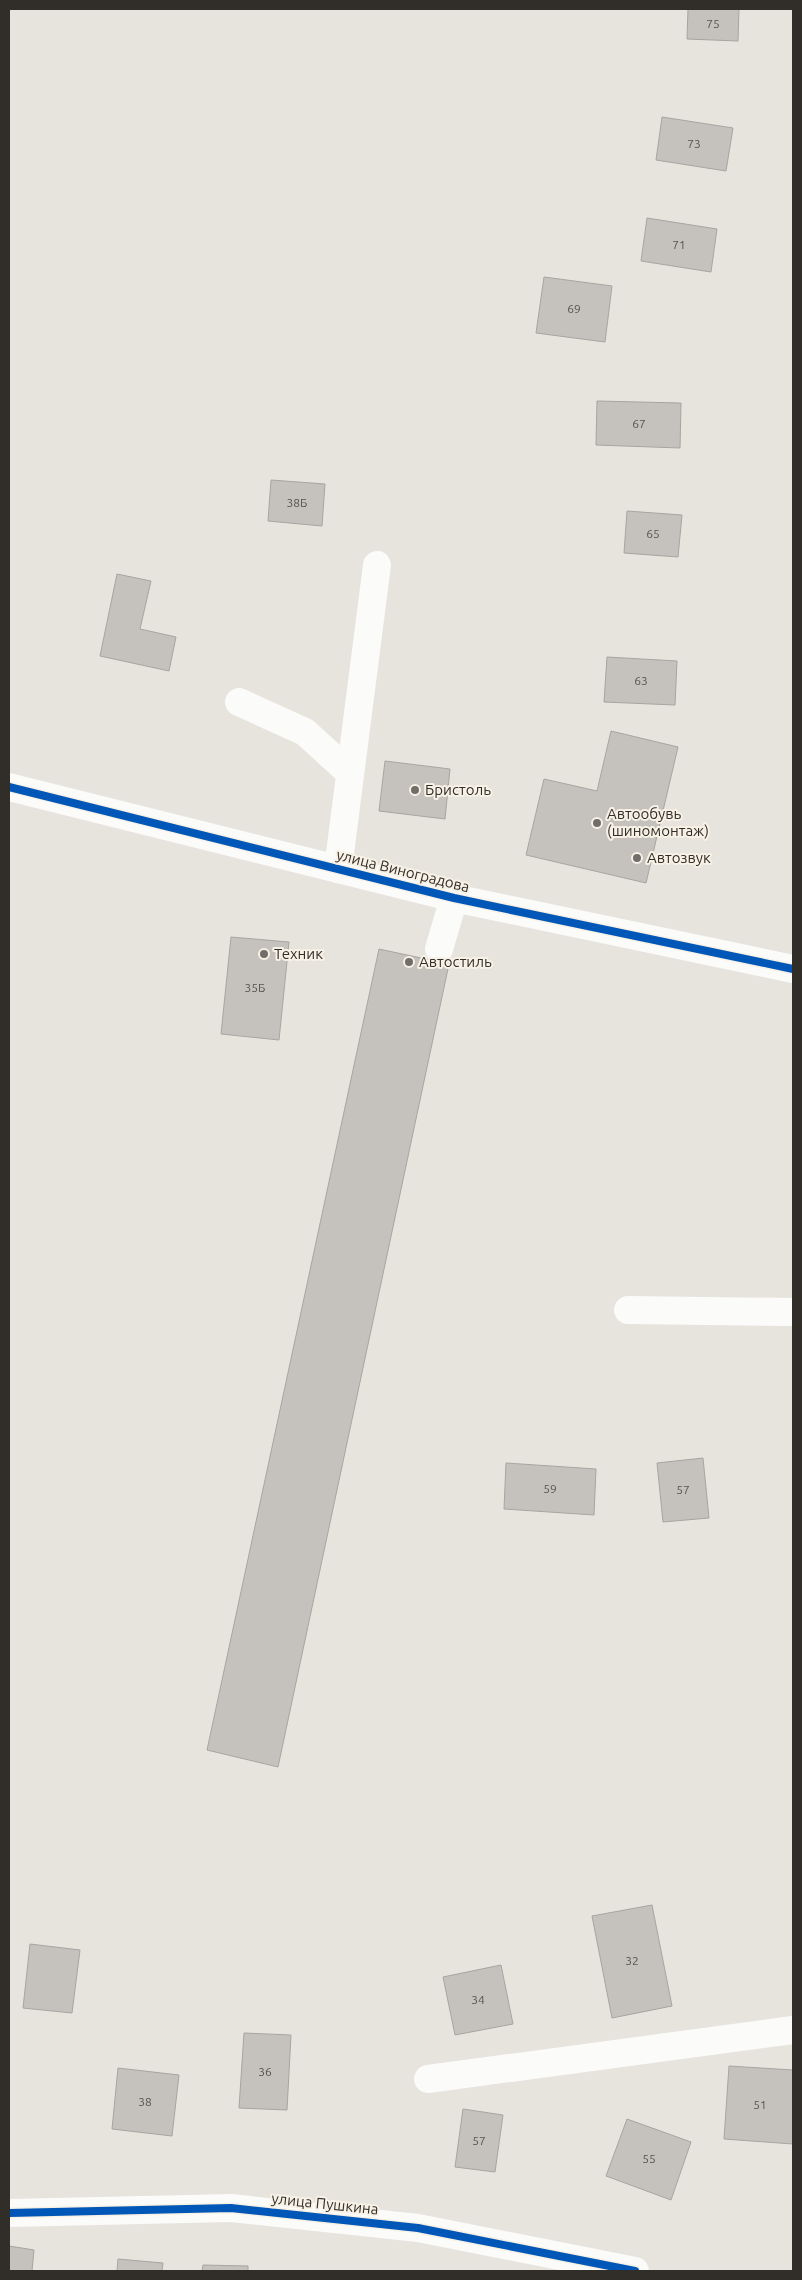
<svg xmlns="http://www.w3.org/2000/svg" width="802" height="2280" viewBox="0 0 802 2280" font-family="Ubuntu,sans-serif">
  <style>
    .building { fill: #c5c2be; stroke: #a8a5a0 }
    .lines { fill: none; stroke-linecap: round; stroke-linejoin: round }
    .minor { stroke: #fbfbfa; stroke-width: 28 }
    .cycleway-casing { stroke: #f8f2e6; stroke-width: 11 }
    .cycleway { stroke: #0057b8; stroke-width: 8 }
    .poi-dot { fill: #716d69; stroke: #f8f2e6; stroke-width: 2 }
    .labels { text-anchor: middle; stroke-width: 4; stroke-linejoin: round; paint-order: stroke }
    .number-label { font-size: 12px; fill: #56534f }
    .poi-label { font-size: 15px; fill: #312e2a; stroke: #f8f2e6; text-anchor: start }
    .street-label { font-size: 15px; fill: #312e2a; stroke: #f8f2e6 }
  </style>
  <rect width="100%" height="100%" fill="#e7e3dd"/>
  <g class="building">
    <polygon points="688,9 739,9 738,41 687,39"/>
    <polygon points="662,117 733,128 726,171 656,160"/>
    <polygon points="647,218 717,229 711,272 641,261"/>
    <polygon points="544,277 612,286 605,342 536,333"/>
    <polygon points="597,401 681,403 680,448 596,445"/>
    <polygon points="271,480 325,484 322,526 268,521"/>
    <polygon points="627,511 682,515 678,557 624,553"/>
    <polygon points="117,574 151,581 140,629 176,637 169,671 100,656"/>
    <polygon points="607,657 677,661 675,705 604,702"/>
    <polygon points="611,731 678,747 646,883 526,855 544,779 597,791"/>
    <polygon points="385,761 450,769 445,819 379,811"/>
    <polygon points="231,937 289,942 279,1040 221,1034"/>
    <polygon points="379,949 449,964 278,1767 207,1750"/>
    <polygon points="703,1458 709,1518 663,1522 657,1463"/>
    <polygon points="506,1463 596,1469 594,1515 504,1509"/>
    <polygon points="652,1905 672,2006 612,2018 592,1916"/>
    <polygon points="30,1944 80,1950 72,2013 23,2008"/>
    <polygon points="501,1965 513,2024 455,2035 443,1977"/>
    <polygon points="244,2033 291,2035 287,2110 239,2108"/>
    <polygon points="729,2066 793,2070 793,2144 724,2139"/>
    <polygon points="118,2068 179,2075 172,2136 112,2129"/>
    <polygon points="463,2109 503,2115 495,2172 455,2167"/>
    <polygon points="627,2119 691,2142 671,2200 606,2176"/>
    <polygon points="9,2246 34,2250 32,2271 9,2271"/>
    <polygon points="118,2259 163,2263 162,2271 117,2271"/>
    <polygon points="203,2265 248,2266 248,2271 202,2271"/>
  </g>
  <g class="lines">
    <g class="minor">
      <polyline points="239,702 305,732 350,773"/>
      <polyline points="9,787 454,898 793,969"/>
      <polyline points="338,869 377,565"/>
      <polyline points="439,949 454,898"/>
      <polyline points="628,1310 793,1312"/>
      <polyline points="428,2079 793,2030"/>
      <polyline points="9,2213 231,2208 418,2228 635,2271"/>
    </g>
    <defs>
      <g id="cycleway">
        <polyline points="9,787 454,898 793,969"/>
        <polyline points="9,2213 231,2208 418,2228 635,2271"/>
      </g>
    </defs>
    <use href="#cycleway" class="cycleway-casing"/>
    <use href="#cycleway" class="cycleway"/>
  </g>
  <g class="poi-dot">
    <circle cx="415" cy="790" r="5"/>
    <circle cx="597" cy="823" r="5"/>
    <circle cx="637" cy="858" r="5"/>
    <circle cx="264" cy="954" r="5"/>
    <circle cx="409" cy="962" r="5"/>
  </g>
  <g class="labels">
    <g class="number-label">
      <text x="713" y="28">75</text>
      <text x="694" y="148">73</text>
      <text x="679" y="249">71</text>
      <text x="574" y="313">69</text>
      <text x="639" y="428">67</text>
      <text x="297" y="507">38Б</text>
      <text x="653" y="538">65</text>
      <text x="641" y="685">63</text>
      <text x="255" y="992">35Б</text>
      <text x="550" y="1493">59</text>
      <text x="683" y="1494">57</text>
      <text x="632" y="1965">32</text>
      <text x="478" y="2004">34</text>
      <text x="265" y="2076">36</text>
      <text x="145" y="2106">38</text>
      <text x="760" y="2109">51</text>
      <text x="479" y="2145">57</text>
      <text x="649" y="2163">55</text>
    </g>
    <g class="poi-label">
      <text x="425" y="795">Бристоль</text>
      <text x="607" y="819">Автообувь<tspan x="607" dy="17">(шиномонтаж)</tspan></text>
      <text x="647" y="863">Автозвук</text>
      <text x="274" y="959">Техник</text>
      <text x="419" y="967">Автостиль</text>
    </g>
    <g class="street-label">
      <text transform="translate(403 871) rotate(14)" y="5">улица Виноградова</text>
      <text transform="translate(325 2204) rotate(6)" y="5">улица Пушкина</text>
    </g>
  </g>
  <rect width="802" height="2280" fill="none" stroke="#312e2a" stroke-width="20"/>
</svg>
